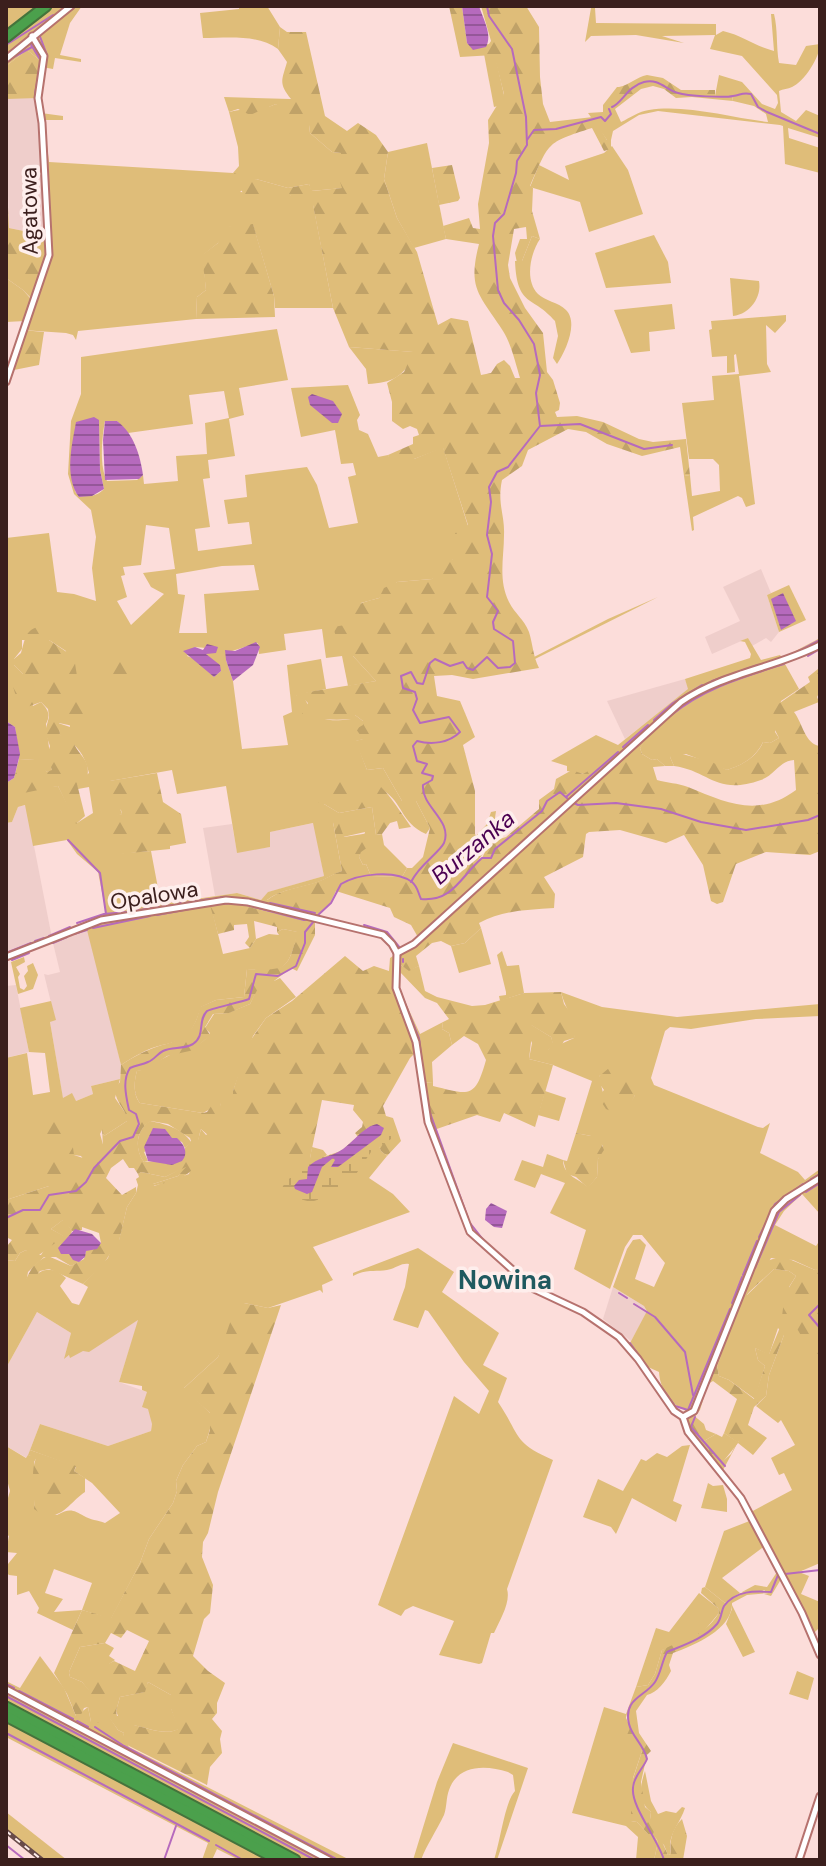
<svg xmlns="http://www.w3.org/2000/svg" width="826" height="1866" viewBox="0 0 826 1866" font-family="'DM Sans',sans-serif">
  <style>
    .built { fill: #efcecb }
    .green { fill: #dfbd79; fill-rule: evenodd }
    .forest { fill: url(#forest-firs); fill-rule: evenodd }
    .wetland { fill: url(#wetland-marsh) }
    .water { fill: url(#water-rules) }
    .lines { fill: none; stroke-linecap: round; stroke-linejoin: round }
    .stream { stroke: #b66abd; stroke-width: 2 }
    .minor-casing { stroke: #b6726e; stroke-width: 9 }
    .highway-casing { stroke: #45733c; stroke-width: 13 }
    .minor { stroke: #fff; stroke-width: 5 }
    .highway { stroke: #4ba04c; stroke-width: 9 }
    .rail-casing { stroke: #684b49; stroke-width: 5 }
    .rail { stroke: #feeeec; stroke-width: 2; stroke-dasharray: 6; stroke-linecap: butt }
    .labels { text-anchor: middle; stroke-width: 7; stroke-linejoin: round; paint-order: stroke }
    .street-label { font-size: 22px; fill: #3b1f1d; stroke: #feeeec }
    .water-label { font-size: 24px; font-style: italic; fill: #4b0052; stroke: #feeeec }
    .quarter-label { font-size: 26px; font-weight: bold; fill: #1f595f; stroke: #feeeec }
  </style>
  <defs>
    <pattern id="forest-firs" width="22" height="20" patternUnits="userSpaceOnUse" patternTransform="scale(2)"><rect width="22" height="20" fill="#dfbd79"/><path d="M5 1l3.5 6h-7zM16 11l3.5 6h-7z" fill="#c0a268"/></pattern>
    <pattern id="wetland-marsh" width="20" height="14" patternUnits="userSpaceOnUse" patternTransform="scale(2)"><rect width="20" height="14" fill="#dfbd79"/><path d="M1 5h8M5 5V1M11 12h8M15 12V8" fill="none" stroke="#c0a268"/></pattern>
    <pattern id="water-rules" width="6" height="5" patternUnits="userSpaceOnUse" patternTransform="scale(2)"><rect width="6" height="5" fill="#b66abd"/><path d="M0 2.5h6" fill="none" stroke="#955799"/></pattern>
  </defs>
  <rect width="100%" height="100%" fill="#fcddda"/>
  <g class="built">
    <polygon points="8,97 38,98 48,236 9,228 6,123 6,99"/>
    <polygon points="761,569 771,593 767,595 779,632 771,642 766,638 752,646 748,638 712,654 705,637 740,621 723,587"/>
    <polygon points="685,679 689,689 625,739 607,701"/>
    <polygon points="26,805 52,938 88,924 121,1065 120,1079 91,1086 93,1094 76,1101 63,1099 50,1022 55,1019 44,974 48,975 60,972 52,939 6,957 6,823 12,822 18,807"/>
    <polygon points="314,823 324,876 269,892 261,900 237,893 215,896 203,828 232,824 237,852 270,847 269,832"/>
    <polygon points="16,985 29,1052 6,1058 6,986"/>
    <polygon points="613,1287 644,1306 648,1311 631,1341 603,1319"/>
    <polygon points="37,1312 71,1333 65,1357 115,1335 139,1319 119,1382 147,1392 152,1424 151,1431 108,1446 40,1424 27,1458 6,1446 6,1368"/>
  </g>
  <g class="green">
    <polygon points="6,6 41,6 6,33"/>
    <polygon points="52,6 82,6 70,23 60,55 81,59 81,62 55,58 53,69 42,67 41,61 27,50 6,66 6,42"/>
    <path d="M 239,6 L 267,6 L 280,27 L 278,49 C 258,34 227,38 203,38 L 200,13 L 239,9 Z"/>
    <path d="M 591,8 L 595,8 L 596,23 L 716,24 L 716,35 L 723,31 C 744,36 754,46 774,51 L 771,14 L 774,14 C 778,30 776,46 779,63 L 796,65 L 806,46 L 820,44 C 820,57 804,82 792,87 C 788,89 783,89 779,91 L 781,112 L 796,121 L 806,110 L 820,116 L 820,138 L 788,128 L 789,138 L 820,148 L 820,173 L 785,164 L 783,126 L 780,125 L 658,111 L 639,115 L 613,131 L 611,140 L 607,140 L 588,113 L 603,112 L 603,105 L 617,87 L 619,87 L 619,106 L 615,109 L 621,122 C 630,118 639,111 649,110 C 686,104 732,118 768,122 L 766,114 L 754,106 L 733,101 L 732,96 L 715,96 L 719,75 L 742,82 L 762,104 L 775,109 L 778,103 L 777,95 L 742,56 L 710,49 L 715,35 L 662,36 L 684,43 L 636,35 L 591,36 L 585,42 Z"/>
    <polygon points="484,54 495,55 504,95 498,106 494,107"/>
    <path d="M 276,104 L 309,125 L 310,133 L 332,152 L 341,153 L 343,188 L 311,191 L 309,184 L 288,188 L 256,179 L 240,192 L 290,195 L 313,204 L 333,308 L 275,308 L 274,296 L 253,225 L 228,227 L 218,243 L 203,255 L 206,290 L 197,297 L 196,319 L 78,331 L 76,340 L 73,335 L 66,333 L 22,330 L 25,321 L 6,322 L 6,278 L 23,290 L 30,298 L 48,258 L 41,113 L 63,116 L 63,120 L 44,120 L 49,162 L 233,173 L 239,166 L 238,147 L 229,112 C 245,107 259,112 276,104 Z"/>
    <polygon points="427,143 446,239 414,248 397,218 384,179 388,152"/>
    <polygon points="612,146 628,170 643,214 589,232 580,202 530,187 539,165 569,180 565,166 604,153"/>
    <polygon points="654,235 668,262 671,283 606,288 595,253"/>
    <path d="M 532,236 L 540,239 C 531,252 524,280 538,294 C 545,301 558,302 566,310 C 579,323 565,352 557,364 L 553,358 L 558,336 L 555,321 C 533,295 517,308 515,261 L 522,261 Z"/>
    <path d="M 730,278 L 759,281 C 762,297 750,314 733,316 Z"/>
    <polygon points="672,304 675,329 649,332 650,351 631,353 614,310"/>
    <polygon points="786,315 786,321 775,333 766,325 767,364 771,372 739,376 755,504 746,507 742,498 738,496 693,517 694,530 692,531 684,476 690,475 692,496 720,491 719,465 713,459 689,459 682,403 714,400 712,376 739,374 736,354 734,355 735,372 727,373 727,356 712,357 709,330 712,329 711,321"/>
    <path d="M 277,329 L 288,380 L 239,388 L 244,415 L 229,419 L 235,456 L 208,460 L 210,478 L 203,479 L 210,527 L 195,529 L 198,551 L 252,544 L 249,522 L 228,524 L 224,500 L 247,497 L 245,475 L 307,467 L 317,485 L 329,528 L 358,523 L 348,477 L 356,475 L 353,463 L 341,464 L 335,430 L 301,437 L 291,388 L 348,385 L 360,415 L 357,420 L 359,430 L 368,434 L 378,457 L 388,455 L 390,459 L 414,459 L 443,447 L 468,526 L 453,559 L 444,570 L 432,579 L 397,582 L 379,598 L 361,603 L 353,656 L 376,681 L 348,686 L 342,656 L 326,658 L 322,629 L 284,634 L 286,650 L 259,654 L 258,643 L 232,651 L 226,660 L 233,681 L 242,749 L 288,745 L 283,716 L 292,712 L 287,665 L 321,659 L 326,689 L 296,695 L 305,699 C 315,721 327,722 351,719 L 351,715 L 355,715 L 363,721 L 364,739 L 356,741 L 367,770 L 383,768 L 402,801 L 416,801 L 430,828 L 426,834 C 400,822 404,804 383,790 L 324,804 L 339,813 L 372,807 L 376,835 L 382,834 L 384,845 L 407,868 L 402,877 L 371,876 L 366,864 L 363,865 L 359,857 L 365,832 L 343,837 L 333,822 L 342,871 C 333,874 326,879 318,882 C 301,888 281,889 267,900 L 314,912 L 318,914 L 315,920 L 229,904 L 211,906 L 223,954 L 250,948 L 256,939 L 269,934 L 279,935 L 277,932 L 283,929 L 298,932 C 288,969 286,973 247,969 L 244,997 L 216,1000 L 201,1007 C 193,1032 188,1040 162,1045 C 148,1048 133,1057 121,1065 L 87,930 L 89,929 L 88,924 L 107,918 L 98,872 L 77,854 L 67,840 L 33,846 L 25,805 L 18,807 L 12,822 L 6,823 L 6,791 L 58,786 L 77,823 L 93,813 L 89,787 L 78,789 L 76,783 L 89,773 C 84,754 78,745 60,735 L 58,723 L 70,727 L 66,651 L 49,640 L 22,640 L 22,649 L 14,659 L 14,665 L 23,674 L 33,706 L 41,702 C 48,710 51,714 46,724 L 52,771 L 47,772 L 35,760 L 19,759 L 15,727 L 6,721 L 6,538 L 49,533 L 57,592 L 74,594 L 96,601 L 92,568 L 96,537 L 91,510 L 74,494 L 68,474 L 71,421 L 81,394 L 81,357 ZM 224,391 L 229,418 L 205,423 L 207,454 L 176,456 L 178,481 L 144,484 L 143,475 L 137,480 L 107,481 C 99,466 102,437 105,421 L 117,421 L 128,433 L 193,424 L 189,395 ZM 99,420 L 100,470 L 104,489 C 95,498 87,497 76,493 C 64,456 78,448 99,420 ZM 146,525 L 169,528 L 175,569 L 143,573 L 151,587 L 164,594 L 131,625 L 117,601 L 127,597 L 121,576 L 125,575 L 123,567 L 141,565 ZM 254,565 L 259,590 L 204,594 L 207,633 L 179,633 L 185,595 L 178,594 L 176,574 L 222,566 ZM 195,647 L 206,648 L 206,654 L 221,671 L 214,677 L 195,659 L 187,656 ZM 172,770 L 177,794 L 226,786 L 237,853 L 270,847 L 270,832 L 313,823 L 324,876 L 268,892 L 261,900 L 237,893 L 161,904 L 151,851 L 111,854 L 117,816 L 122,814 L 110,781 Z"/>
    <path d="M 349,347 L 414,352 C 406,377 391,383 368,384 L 366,369 Z"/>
    <polygon points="789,585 806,620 779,632 767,595"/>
    <polygon points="658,597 535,659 534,657 608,619"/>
    <path d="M 748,638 L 761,660 L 780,655 L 782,658 L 820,638 L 820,649 L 785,664 L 799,689 L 781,701 L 775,732 L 779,738 L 770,743 L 763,742 C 756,757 743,765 727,770 L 686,754 L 670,757 L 674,766 L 665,766 L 657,759 L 652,760 L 642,754 L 640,748 L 646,739 L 596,777 L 590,771 L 584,774 L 567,771 L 567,766 L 551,761 L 596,735 L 618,745 L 688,689 L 685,679 L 750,658 L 751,654 L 745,642 L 740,641 Z"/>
    <path d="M 496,811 L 493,832 L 496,839 C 486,845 483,856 475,864 L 475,834 L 476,836 L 487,824 L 491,812 Z"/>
    <polygon points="481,928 491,964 459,973 451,946 465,943"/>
    <polygon points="502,951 507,966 519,965 524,993 500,1001 499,996 506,995 506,992 497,955"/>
    <polygon points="24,957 25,962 16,967 20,974 18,977 20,988 24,990 27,986 24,976 28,971 27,966 33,963 38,975 33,989 18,994 11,962"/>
    <polygon points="397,963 409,970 419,966 425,991 437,997 437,1003 425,998 400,972 399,988 420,1034 443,1022 442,1029 449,1033 452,1045 432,1062 433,1082 421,1083 418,1054 398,994"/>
    <path d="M 280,978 L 296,997 L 266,1018 L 253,1036 L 233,1091 L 284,1159 L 310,1158 L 312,1147 L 323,1150 L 327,1155 L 308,1167 L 377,1140 L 381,1151 L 387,1156 L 369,1178 L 393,1194 L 410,1212 L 313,1247 L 333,1280 L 322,1285 L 323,1293 L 320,1290 L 268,1308 L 244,1303 L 218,1357 L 184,1388 L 210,1413 L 210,1429 L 206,1442 L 197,1446 L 183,1465 L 176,1481 L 177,1491 L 173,1503 L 149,1539 L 140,1563 L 111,1619 L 82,1610 L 73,1630 L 37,1613 L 39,1608 L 29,1591 L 17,1595 L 17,1576 L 9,1575 L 6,1572 L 8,1564 L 17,1553 L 6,1552 L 9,1536 L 6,1534 L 6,1505 L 10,1491 L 6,1476 L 6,1446 L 26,1458 L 28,1455 L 37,1457 L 34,1462 L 34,1508 L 57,1515 C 70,1508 73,1510 84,1516 C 90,1520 98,1520 105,1523 L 120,1513 L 92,1483 L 74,1471 L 76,1467 L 30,1450 L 40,1424 L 108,1446 L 151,1431 L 152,1424 L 148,1409 L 142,1407 L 147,1392 L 142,1390 L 142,1386 L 119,1382 L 138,1320 L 89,1352 L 83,1351 L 70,1358 L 69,1355 L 64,1359 L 71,1333 L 37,1312 L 6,1368 L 6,1260 L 15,1261 L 20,1253 L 26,1250 L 29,1254 L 41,1255 L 46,1247 L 63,1236 L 51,1229 L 64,1219 L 72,1231 L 64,1254 L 69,1254 L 79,1262 L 71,1266 L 56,1257 L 44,1257 L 28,1272 L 25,1289 C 35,1271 49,1262 66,1278 L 60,1286 L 72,1303 L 79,1305 L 88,1287 L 83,1284 L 108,1258 L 114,1241 L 119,1240 L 127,1207 L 136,1193 L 138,1185 L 136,1179 L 139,1177 L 138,1174 L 141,1172 L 165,1177 L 186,1166 L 187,1168 L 178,1176 L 153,1184 L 154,1186 L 189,1174 L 201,1129 L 206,1135 C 222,1125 215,1119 221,1103 L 203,1113 L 140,1103 C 133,1095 134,1080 137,1071 C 150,1069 155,1062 166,1057 C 182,1049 200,1050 210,1033 L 205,1028 L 214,1014 L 228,1013 L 250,1004 L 261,981 L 274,981 ZM 54,1569 L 92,1583 L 82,1610 L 54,1612 L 63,1599 L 45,1593 Z"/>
    <path d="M 561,992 L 602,1007 L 677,1017 L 820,1004 L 820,1016 L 756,1019 L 691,1029 L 670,1027 L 665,1031 L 651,1078 L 654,1085 L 758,1127 L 763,1128 L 770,1123 L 760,1153 L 798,1172 L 805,1180 L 820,1169 L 820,1214 L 802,1194 L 784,1211 L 775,1225 L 816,1246 L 820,1240 L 820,1269 L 815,1270 L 793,1260 L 771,1258 L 747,1295 L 774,1269 L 789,1271 L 796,1276 L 789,1287 L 793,1321 L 820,1361 L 820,1563 L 799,1572 L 809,1576 L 801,1594 L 820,1602 L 820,1627 L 812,1635 L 783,1576 L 771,1596 L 764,1594 L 768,1593 L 764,1590 L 742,1592 L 755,1585 L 767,1587 L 779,1569 L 766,1545 L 722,1578 L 740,1593 L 725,1603 L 705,1587 L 724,1531 L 752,1520 L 749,1513 L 792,1490 L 784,1473 L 779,1475 L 771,1458 L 795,1445 L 781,1420 L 778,1423 L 756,1406 L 766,1396 L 769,1375 L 784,1335 L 778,1328 L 769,1355 L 755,1348 L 758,1360 L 765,1366 L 755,1399 L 729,1380 L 719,1376 L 717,1366 L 721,1356 L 705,1383 L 708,1384 L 700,1410 L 695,1417 L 683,1417 L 685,1410 C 669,1404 660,1388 659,1372 L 648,1367 L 630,1343 L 647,1311 L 644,1306 L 613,1287 L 627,1249 L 633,1240 L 640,1239 L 646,1245 L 635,1279 L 654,1287 L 665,1263 L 642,1235 L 633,1235 L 625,1247 L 610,1289 L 574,1269 L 586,1230 L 550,1213 L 565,1183 L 541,1174 L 535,1188 L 514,1180 L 522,1160 L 543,1167 L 547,1154 L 563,1160 C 563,1175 577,1178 588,1187 L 597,1177 L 598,1159 L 603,1146 L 591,1136 L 576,1133 L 592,1081 L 553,1065 L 529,1059 L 532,1043 L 527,1032 L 530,1024 L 551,1037 L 554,1046 L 548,1050 L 574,1038 C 576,1020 565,1009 561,992 ZM 614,1073 L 635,1095 L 630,1104 L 603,1093 L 599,1076 Z"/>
    <polygon points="51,1001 56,1020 50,1022 63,1098 72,1093 76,1101 93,1094 91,1086 120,1079 115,1098 128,1117 127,1121 104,1136 102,1130 100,1134 104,1148 88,1166 81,1156 74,1155 49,1186 6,1200 6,1058 27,1053 33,1095 50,1092 45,1053 29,1052 20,1008"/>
    <polygon points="545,1091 566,1098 559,1121 538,1115"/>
    <path d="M 150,1121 C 165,1124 182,1128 191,1142 L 185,1148 L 182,1142 L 172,1138 L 144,1152 L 148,1161 L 144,1162 C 134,1149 136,1130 150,1121 Z"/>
    <path d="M 418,1248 L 454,1272 L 442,1292 L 499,1333 L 483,1365 L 507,1378 L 498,1402 C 521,1436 512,1442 553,1460 L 507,1589 C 511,1602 500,1620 494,1633 L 491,1633 L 482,1663 L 479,1664 L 439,1655 L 454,1621 L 413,1606 L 405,1610 L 401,1616 L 378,1605 L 454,1396 L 479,1414 L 489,1391 L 464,1362 L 428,1311 L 425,1310 L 418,1328 L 393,1320 L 405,1287 L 409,1264 C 401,1263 398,1267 391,1269 C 376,1273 368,1268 353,1276 L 353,1273 Z"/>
    <polygon points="748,1425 767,1438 753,1455 738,1443 722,1463 704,1441 716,1434 722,1437 724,1433 738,1442"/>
    <polygon points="690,1445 673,1501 682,1505 676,1522 632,1498 616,1534 611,1527 583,1517 598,1479 623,1491 641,1459 646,1461 657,1453 667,1457 682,1446"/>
    <polygon points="708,1483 713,1486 723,1485 727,1499 727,1512 701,1508"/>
    <polygon points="699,1593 718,1608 719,1613 704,1631 679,1646 662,1650 655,1674 648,1685 636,1687 656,1628 669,1632"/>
    <polygon points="731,1603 755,1652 743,1657 726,1624 732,1609"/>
    <polygon points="105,1643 114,1648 109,1656 115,1660 109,1664 90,1692 82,1682 70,1677 69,1672 80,1647"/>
    <polygon points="40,1656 64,1688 76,1716 88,1707 91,1722 110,1718 118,1730 124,1733 123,1738 129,1747 350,1860 304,1860 6,1702 6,1681 20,1688"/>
    <polygon points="797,1671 814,1678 808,1700 789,1694"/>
    <path d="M 148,1682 L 171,1695 L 171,1708 L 179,1729 C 164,1736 149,1728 133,1725 L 124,1716 L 118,1716 L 116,1711 L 120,1697 L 144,1692 Z"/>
    <path d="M 604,1707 L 626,1714 L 626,1718 L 642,1751 L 633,1778 L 631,1821 L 637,1822 L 648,1834 L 651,1812 C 638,1802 640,1785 645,1771 L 651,1801 L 658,1814 L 666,1811 L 676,1813 L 682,1807 L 685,1808 C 680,1824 666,1836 671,1854 L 668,1855 L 664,1845 L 655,1837 L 658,1842 L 654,1860 L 636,1860 L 638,1837 L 626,1826 L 572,1813 Z"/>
    <polygon points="6,1720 269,1860 239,1860 217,1849 212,1860 202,1860 208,1843 6,1737"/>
    <path d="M 453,1743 L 528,1768 L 497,1860 L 494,1860 C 500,1843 505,1801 515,1791 L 513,1775 L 508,1772 C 486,1765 458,1764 449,1790 C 446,1798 447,1806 444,1815 C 437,1830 427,1844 421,1860 L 413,1860 L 437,1782 Z"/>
    <polygon points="6,1812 67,1860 44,1860 6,1829"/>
  </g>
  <g class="forest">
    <path d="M 449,6 L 462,6 L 467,43 L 472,47 L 489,44 L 491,41 L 481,6 L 526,6 L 539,27 L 540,77 L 543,104 L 550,122 L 593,117 L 607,140 L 611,140 L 611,149 L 604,151 L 592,128 C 545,143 550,142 530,186 L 533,188 L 532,211 L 540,239 L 532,236 L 522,261 L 517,263 L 515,253 L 520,239 L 527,239 L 526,227 L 514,229 L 508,265 L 510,278 L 525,308 L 543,333 L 547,372 L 553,380 L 560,403 L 559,410 L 555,412 L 557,417 L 577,416 L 603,422 L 639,439 L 653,442 L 686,439 L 690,475 L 684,476 L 680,447 L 642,456 L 607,444 L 586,432 L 568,429 L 528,450 L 522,466 L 502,480 C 497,504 505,515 504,535 C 504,558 498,580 509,602 C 515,614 524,619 529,632 C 533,645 533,656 539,668 L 473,679 L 452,675 L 434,676 L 437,696 L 460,701 L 475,737 L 463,745 L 475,791 L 475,863 L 482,858 L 490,842 L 506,837 L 539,809 L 539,800 L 554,789 L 556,779 L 572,770 L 583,774 L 590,770 L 596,777 L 642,735 L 647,739 L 640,748 L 642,754 L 652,760 L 657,759 L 665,766 L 653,767 L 657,780 C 667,783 678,783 688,787 C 727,803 758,818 796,790 L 794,760 C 779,761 775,775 761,780 C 716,796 710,771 674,766 L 670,757 L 675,752 L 712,762 L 727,770 C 742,765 757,757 763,742 L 770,743 L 779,738 L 772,724 L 774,707 L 810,682 L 808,677 L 818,669 L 820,671 L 820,691 L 817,697 L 819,702 L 794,712 C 803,724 805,744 820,746 L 820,851 L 810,855 L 766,852 L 736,864 L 723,902 L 717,904 L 711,901 L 703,865 L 684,835 L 666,843 L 620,830 L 589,832 L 586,834 L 583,857 L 544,877 L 555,894 L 554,908 C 527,910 503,910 479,923 L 481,928 L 465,943 L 451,946 L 441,941 L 432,943 L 416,956 L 419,966 L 409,971 L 398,963 L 395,977 L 417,1051 L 410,1058 L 383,1106 L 386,1116 L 393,1118 L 401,1141 L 387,1156 L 381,1151 L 370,1126 L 358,1137 L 355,1133 L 362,1127 L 363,1122 L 353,1110 L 354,1105 L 322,1100 L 310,1158 L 306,1164 L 284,1159 L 282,1162 L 266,1155 L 266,1138 L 246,1134 L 233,1099 L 233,1091 L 248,1044 L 266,1018 L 292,1001 L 345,956 L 363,971 L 374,966 L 389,971 L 390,958 L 419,939 L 411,925 L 394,917 L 390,908 L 336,891 L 329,905 L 318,914 L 266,901 C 280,889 300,888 317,882 C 326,879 332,874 342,871 L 333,822 L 338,821 L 344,837 L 369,833 L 372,838 L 371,845 L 361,852 L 359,857 L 363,865 L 366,864 L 371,876 L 402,877 L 407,868 L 412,868 L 423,857 L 430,828 L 416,801 L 402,801 L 383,768 L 367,770 L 355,741 L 363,739 L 356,729 L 363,725 L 363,721 L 355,715 L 351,715 L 351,719 C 335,721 320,718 304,721 L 301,716 L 308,703 L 305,700 L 297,699 L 296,694 L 376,681 L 353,656 L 342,656 L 333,627 L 345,625 C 351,604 360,603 379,598 L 384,588 L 397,582 L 432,579 L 435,573 L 444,570 L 442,563 L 453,559 L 449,542 L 457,531 L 468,525 L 443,448 L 414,459 L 389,459 L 388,455 L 413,444 L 413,437 L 419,435 L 417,429 L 410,426 L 403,429 L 392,421 L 392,402 L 387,383 L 404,372 L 413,352 L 349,347 L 333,308 L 313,205 L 298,203 L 290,195 L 248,205 L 234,173 L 239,175 L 242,182 L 256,179 L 288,188 L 309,184 L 312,191 L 342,188 L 336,169 L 341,162 L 341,153 L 332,152 L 310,133 L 309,125 L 298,126 L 280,119 L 280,109 L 276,104 L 250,115 L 238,109 L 229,112 L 224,97 L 291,99 C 278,83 282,80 287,62 L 278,49 L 280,27 L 287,32 L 306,32 L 325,116 L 347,131 L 358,123 L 376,135 L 388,152 L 384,179 L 397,218 L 417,252 L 438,325 L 451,318 L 468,321 L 481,375 L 491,373 L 497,364 L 504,360 L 510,366 L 515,378 L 520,378 C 516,365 511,343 503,331 C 480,295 467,290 479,244 L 446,239 L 443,226 L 469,218 L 473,228 L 480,229 L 478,204 L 489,143 L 488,120 L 504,94 L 494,55 L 460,57 Z"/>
    <polygon points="27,50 41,61 38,98 6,99 6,66"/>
    <path d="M 647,75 L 663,78 L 681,90 L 715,90 L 715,96 L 732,97 L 733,101 L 692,97 L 676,98 L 664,89 L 653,86 L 641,89 L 619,106 L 619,87 C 630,85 636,77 647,75 Z"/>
    <polygon points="6,165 9,228 48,236 49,247 34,301 23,290 6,278"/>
    <polygon points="452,165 460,198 458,201 439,205 432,168"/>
    <polygon points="253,224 274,296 275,317 196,319 197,297 206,290 202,255 218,243 221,227"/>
    <polygon points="22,330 44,332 39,365 9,371"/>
    <path d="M 45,625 L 54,637 L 49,640 L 74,657 L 83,714 L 73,720 L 73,726 L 59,723 L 60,735 L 72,736 C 74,756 94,756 86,782 L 77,784 L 85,816 L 76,824 L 58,786 L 19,794 L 6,792 L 6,783 L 14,778 L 19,759 L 39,760 L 47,772 L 52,770 L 47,756 L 50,746 L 45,732 L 49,717 L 48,709 L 41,702 L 27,707 C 16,700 12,690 13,677 L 23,674 L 14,665 L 14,659 L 21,653 C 26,637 24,629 45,625 Z"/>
    <path d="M 110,645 L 145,669 L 135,682 L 116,688 L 113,701 L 108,700 C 107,689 106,655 110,645 Z"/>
    <polygon points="157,773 163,802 181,814 186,843 170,846 170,849 111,855 97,820 122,814 121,810 114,807 109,781"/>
    <path d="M 367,775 C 387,789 397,807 411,827 L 399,829 L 397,821 L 390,823 L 382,834 L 376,835 L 372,807 L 339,813 L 324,804 L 311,800 L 309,790 Z"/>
    <path d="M 232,903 L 304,920 L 315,920 L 315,935 L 297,971 L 291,968 L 274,981 L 262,981 L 250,1004 L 229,1013 L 213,1014 L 205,1027 L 210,1035 L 194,1050 L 167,1056 L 147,1070 L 137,1071 C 134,1081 133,1095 140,1103 L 203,1113 L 207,1112 L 217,1098 L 221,1103 L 217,1133 L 209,1136 L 201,1129 C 198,1138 198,1146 198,1155 C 196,1178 172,1181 153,1186 L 153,1184 L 178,1176 L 186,1167 L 165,1177 L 141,1172 L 138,1174 L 134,1168 L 129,1168 L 123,1159 L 111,1168 L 106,1178 L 122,1195 L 136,1187 L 136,1193 L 127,1207 L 119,1241 L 115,1241 L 113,1249 L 103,1265 L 83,1284 L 49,1269 L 40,1271 L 25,1290 L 22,1288 C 29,1273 32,1263 48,1256 L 71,1266 L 84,1259 L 86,1251 L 101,1243 L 99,1233 L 82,1227 L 82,1230 L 72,1231 L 63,1220 L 51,1229 L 64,1236 C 61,1239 34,1259 30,1261 L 26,1250 L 20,1253 L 15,1261 L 6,1260 L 6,1247 L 12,1240 L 6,1237 L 6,1200 L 49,1186 L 37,1117 L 68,1111 L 74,1155 L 86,1159 L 88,1165 L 103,1147 L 102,1128 L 104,1136 L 127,1121 C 127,1109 115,1104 115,1088 L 120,1082 L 121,1065 C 133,1057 148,1049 162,1045 C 184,1040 195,1031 200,1007 L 216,1000 L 244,997 L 247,969 C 285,971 289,970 297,932 L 283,929 L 277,932 L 277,927 L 254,921 L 256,939 L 250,948 L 245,943 L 249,937 L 247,924 L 234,925 L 234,930 L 218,934 L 210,905 ZM 151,1121 L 168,1124 L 190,1138 L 191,1141 L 185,1148 L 185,1154 L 172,1165 L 156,1161 L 144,1162 C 134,1149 136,1129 151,1121 Z"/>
    <path d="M 561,992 L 564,1004 L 579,1024 L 574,1038 L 564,1041 L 558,1052 L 548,1050 L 553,1045 L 551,1037 L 531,1025 L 528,1032 L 532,1034 L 529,1059 L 553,1065 L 535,1127 L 504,1113 L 500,1122 L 477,1115 L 431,1131 L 421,1083 L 433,1082 L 433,1086 C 470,1095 475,1099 486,1060 L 478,1044 L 464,1036 L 452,1045 L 449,1033 L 442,1029 L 443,1022 L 449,1019 L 437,1003 L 437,997 L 472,1006 L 485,1005 L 524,993 Z"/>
    <polygon points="609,1068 614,1073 620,1071 630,1076 636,1082 635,1095 631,1104 634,1109 630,1119 606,1109 598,1097 604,1090 596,1079"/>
    <polygon points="576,1133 591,1136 597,1133 604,1150 598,1159 597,1177 588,1188 576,1177 567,1174 563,1160 567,1161"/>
    <path d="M 782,1256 L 815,1270 L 820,1268 L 820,1361 C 802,1349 803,1325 782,1316 L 785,1294 L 796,1276 L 789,1271 L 774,1269 L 746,1295 L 741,1293 L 751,1266 Z"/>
    <path d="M 239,1297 L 244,1297 L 244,1303 L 268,1308 L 281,1305 L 218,1492 L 208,1533 L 203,1542 L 202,1557 L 213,1585 L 210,1613 L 204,1619 L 193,1656 L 208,1671 L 225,1683 L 217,1703 L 217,1713 L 212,1719 L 222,1731 L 220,1739 L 222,1753 L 210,1767 L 207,1785 L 121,1742 L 124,1733 L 118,1730 L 110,1719 L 104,1723 L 91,1722 L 88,1707 L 84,1708 L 80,1717 L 76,1716 L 67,1694 L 54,1673 L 82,1610 L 111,1618 L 140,1563 L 149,1539 L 173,1503 L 177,1491 L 176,1481 L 183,1465 L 197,1446 L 206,1442 L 210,1430 L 210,1413 L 183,1389 L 218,1357 ZM 127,1630 L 149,1641 L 135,1671 L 114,1661 L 108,1664 L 97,1657 L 90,1691 L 82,1682 L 70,1677 L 69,1672 L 80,1647 L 105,1643 L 111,1633 L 121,1638 ZM 148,1682 L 171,1695 L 169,1703 L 178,1729 C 165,1736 148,1728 134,1725 L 131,1714 L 117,1716 L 116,1711 L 120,1697 L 145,1692 Z"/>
    <polygon points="781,1325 784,1326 784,1335 769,1375 766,1396 754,1407 748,1425 748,1432 738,1442 722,1472 688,1432 683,1417 692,1414 704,1424 706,1430 716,1434 704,1441 722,1462 731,1454 737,1442 724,1433 737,1399 713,1381 708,1384 704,1383 715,1354 721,1356 717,1366 719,1376 729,1380 754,1399 765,1366 758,1360 755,1348 769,1354"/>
    <path d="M 30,1450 L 76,1466 L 74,1471 L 85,1478 L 85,1492 C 69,1502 59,1527 34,1509 C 35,1492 30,1473 36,1458 L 28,1455 Z"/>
    <path d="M 705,1587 L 725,1603 C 739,1594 753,1583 768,1593 L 747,1595 L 732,1603 C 733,1629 695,1645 673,1653 L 669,1665 L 671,1671 C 666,1681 657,1693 647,1695 L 636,1711 L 639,1733 L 651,1751 L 647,1755 L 641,1782 L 645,1807 L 651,1812 L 650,1819 L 656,1826 L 653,1834 L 648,1834 L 637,1822 L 631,1821 L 631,1785 L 642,1751 L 627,1735 L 630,1728 L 626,1714 L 636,1687 L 648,1685 L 655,1674 L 662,1650 C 685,1638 702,1639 719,1613 L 718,1608 L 701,1593 L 702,1588 Z"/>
    <path d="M 682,1819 L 687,1836 L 683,1860 L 654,1860 L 658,1842 L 655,1836 L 660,1837 L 668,1855 L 671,1854 C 669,1842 672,1828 682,1819 Z"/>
  </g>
  <polygon class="wetland" points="382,1122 389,1122 395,1133 391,1139 371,1152 354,1177 326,1197 311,1202 285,1195 282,1188 286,1181 317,1159 341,1151 370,1126"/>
  <g class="water">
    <path d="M 462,6 L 479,6 C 483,19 493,35 486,47 L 473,50 L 467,43 Z"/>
    <polygon points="312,394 333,401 342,414 338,423 332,423 310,405 308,397"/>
    <path d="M 94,417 L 99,420 L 100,470 L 104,489 L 92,496 L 79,497 C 64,476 72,445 76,422 Z"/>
    <path d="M 105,421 L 117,421 C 134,434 140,455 143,475 L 139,479 L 105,480 L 103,440 Z"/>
    <polygon points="783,593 796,621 781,630 771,599"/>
    <polygon points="256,642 260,647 253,665 233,681 226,660 225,650 235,651"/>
    <polygon points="207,644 218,647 216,653 206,654 220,665 221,671 214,677 183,651 195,647 203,650"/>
    <polygon points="6,721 15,727 20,754 14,778 6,783"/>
    <path d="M 377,1124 L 384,1128 L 381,1135 L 338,1167 L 331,1167 L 335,1160 L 333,1158 L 322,1167 L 312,1192 L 307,1194 L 295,1189 L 294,1186 L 299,1180 L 307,1179 L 308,1167 C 318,1157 327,1158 338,1152 C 352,1145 362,1127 377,1124 Z"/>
    <path d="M 153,1128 L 165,1129 L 172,1138 L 177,1138 C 184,1144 189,1153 182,1161 L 172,1165 L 148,1161 L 144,1147 Z"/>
    <polygon points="491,1203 507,1211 502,1228 494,1227 485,1220 486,1209"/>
    <polygon points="75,1229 92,1234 101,1243 97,1249 86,1251 85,1257 79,1262 73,1260 69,1254 61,1254 58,1248"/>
  </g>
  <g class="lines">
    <g class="stream">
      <polyline points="60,18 76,6"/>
      <polyline points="39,34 47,55"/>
      <polyline points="30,43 41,61 35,94"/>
      <polyline points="6,45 53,15"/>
      <polyline points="12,58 32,47"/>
      <path d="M 612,107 C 622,103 628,86 644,82 C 659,78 666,90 678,93 C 687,96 725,98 733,96 C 741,95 742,92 751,94 L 758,107 L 767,112 L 820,134"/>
      <polyline points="527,140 534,130 556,129 601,117 605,121 611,114 609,109"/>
      <polyline points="540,426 580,424 644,449 672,445"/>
      <polyline points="797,652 820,640"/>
      <polyline points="808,656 820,649"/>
      <polyline points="712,681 758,665"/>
      <path d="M 670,716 C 704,688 743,677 784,664"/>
      <polyline points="654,720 673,703 702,685"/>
      <polyline points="623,747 648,725"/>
      <polyline points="566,797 618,752"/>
      <polyline points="572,802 578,805 616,803 661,809 701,822 746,830 808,820 820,815"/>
      <polyline points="574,803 627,754"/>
      <polyline points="68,840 100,873 106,914"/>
      <path d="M 411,882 C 419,865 439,853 444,843 C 453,820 421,807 423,785 L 432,780 L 433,776 L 422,773 L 427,764 L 417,761 L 413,746 L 417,741 C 432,745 449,743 460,732 L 449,717 L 420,723 L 413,710 L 417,699 L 415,692 L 403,688 L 401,676 L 411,672 L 417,683 L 423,684 L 430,663 L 435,659 L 450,666 L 463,662 L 467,668 L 473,670 L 487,657 L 498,668 L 510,667 L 515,663 L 513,641 L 494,629 L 493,622 L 498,611 L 487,597 L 492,554 L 487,535 L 491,502 L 489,487 L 497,472 L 508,467 L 540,426 L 536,393 L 540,375 L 534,344 L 519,320 L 504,303 L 498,290 L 493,236 L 495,223 L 504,214 L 516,173 L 517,161 L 527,145 L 526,117 L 512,49 L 489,16 L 487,6"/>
      <polyline points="221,897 260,902"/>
      <polyline points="185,903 209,899"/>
      <polyline points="270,903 315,913"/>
      <polyline points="178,904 181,903"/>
      <polyline points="218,904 232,903"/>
      <polyline points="243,904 304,920 310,919"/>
      <polyline points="204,906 214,905"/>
      <polyline points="133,911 173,905"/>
      <polyline points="157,915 200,907"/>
      <path d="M 317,916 L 331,903 L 341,884 C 358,874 395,869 412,882 C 418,887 418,893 421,899 C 453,902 461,876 482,858 L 491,858 L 495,849 L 542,811 L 547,801 L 560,792 L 568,799"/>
      <polyline points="77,923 104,914 127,912"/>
      <polyline points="364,925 387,932 400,948"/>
      <polyline points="93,928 150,916"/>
      <polyline points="74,934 87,930"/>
      <polyline points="49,936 70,927"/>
      <polyline points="35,941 44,938"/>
      <polyline points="53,943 67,937"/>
      <polyline points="6,953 31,943"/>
      <polyline points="403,959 403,962"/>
      <polyline points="12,960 29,953"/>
      <polyline points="400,991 419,1038 424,1080"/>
      <polyline points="429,1110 468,1218"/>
      <polyline points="811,1179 820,1174"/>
      <polyline points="806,1192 820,1183"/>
      <path d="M 6,1218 L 23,1210 L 40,1210 L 49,1195 L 76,1191 L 86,1182 L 94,1168 L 120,1141 L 133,1137 L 139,1124 L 136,1114 L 129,1110 C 126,1096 122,1080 130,1068 C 136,1065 142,1065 148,1062 C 154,1060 157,1054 163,1051 C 173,1046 182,1050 193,1044 C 206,1035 197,1021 207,1011 C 210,1009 241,1002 249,999 L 256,974 L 278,976 L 296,966 L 305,943 L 305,932 L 314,921"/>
      <polyline points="470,1223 485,1242"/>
      <polyline points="759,1237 775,1204 803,1184"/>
      <polyline points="514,1268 520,1273"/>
      <polyline points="755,1268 779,1212 800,1195"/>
      <polyline points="743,1275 757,1241"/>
      <polyline points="819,1275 820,1290"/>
      <polyline points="619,1293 627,1298"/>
      <polyline points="732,1303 742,1277"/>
      <polyline points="634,1304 655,1317 685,1352 693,1395"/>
      <polyline points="820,1304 809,1315 820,1328"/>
      <polyline points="630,1343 675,1406 688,1410 730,1309"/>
      <polyline points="708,1384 753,1272"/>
      <polyline points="695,1417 691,1427 725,1466"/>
      <polyline points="785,1574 820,1570"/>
      <polyline points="6,1684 14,1688"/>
      <polyline points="19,1691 73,1719"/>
      <polyline points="6,1696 315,1860"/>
      <polyline points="77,1721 88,1727"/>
      <polyline points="95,1727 124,1746 338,1860"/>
      <polyline points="6,1733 209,1841"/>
      <polyline points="6,1845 25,1860"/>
      <polyline points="216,1845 243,1860"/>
      <polyline points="164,1860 176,1826"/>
      <path d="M 664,1860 C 658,1839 631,1807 633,1788 C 633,1777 643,1769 647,1759 C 644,1745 632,1737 629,1724 C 623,1698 645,1697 655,1682 C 661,1673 662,1661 667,1652 C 684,1645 705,1638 717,1624 C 722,1618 721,1611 724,1606 C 736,1590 755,1591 771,1592 L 778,1575"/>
    </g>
    <defs>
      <g id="minor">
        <polyline points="6,59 71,6"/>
        <polyline points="6,382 49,255 42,123 38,98 44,56 32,36"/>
        <path d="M 397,953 L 414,944 L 681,702 C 723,673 775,668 820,645"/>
        <polyline points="6,957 101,920 226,900 248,902 383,935 392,944 397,953 396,988 416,1042 428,1122 470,1232 534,1289 583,1312 619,1337 638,1359 674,1411 683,1417 688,1432 741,1498 802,1613 820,1655"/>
        <polyline points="683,1417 694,1411 774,1211 786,1199 820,1178"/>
        <polyline points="6,1689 329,1860"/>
        <polyline points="799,1860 820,1796"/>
      </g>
      <g id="highway">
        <polyline points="6,37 46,6"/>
        <polyline points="6,1707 295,1860"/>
        <polyline points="6,1716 279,1860"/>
      </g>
    </defs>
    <use href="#minor" class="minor-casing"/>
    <use href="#highway" class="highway-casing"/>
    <use href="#minor" class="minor"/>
    <use href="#highway" class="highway"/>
    <defs>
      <polyline id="rail" points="6,1831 42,1860"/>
    </defs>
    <use href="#rail" class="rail-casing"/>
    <use href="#rail" class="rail"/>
  </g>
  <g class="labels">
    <g class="street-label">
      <text transform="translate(29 211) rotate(-91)" y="8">Agatowa</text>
      <text transform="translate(154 895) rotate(-9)" y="8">Opalowa</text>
    </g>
    <g class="water-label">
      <text transform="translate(473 847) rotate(-40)" y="8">Burzanka</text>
    </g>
    <g class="quarter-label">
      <text x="505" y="1289">Nowina</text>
    </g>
  </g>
  <rect width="826" height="1866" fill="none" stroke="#3b1f1d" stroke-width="16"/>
</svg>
